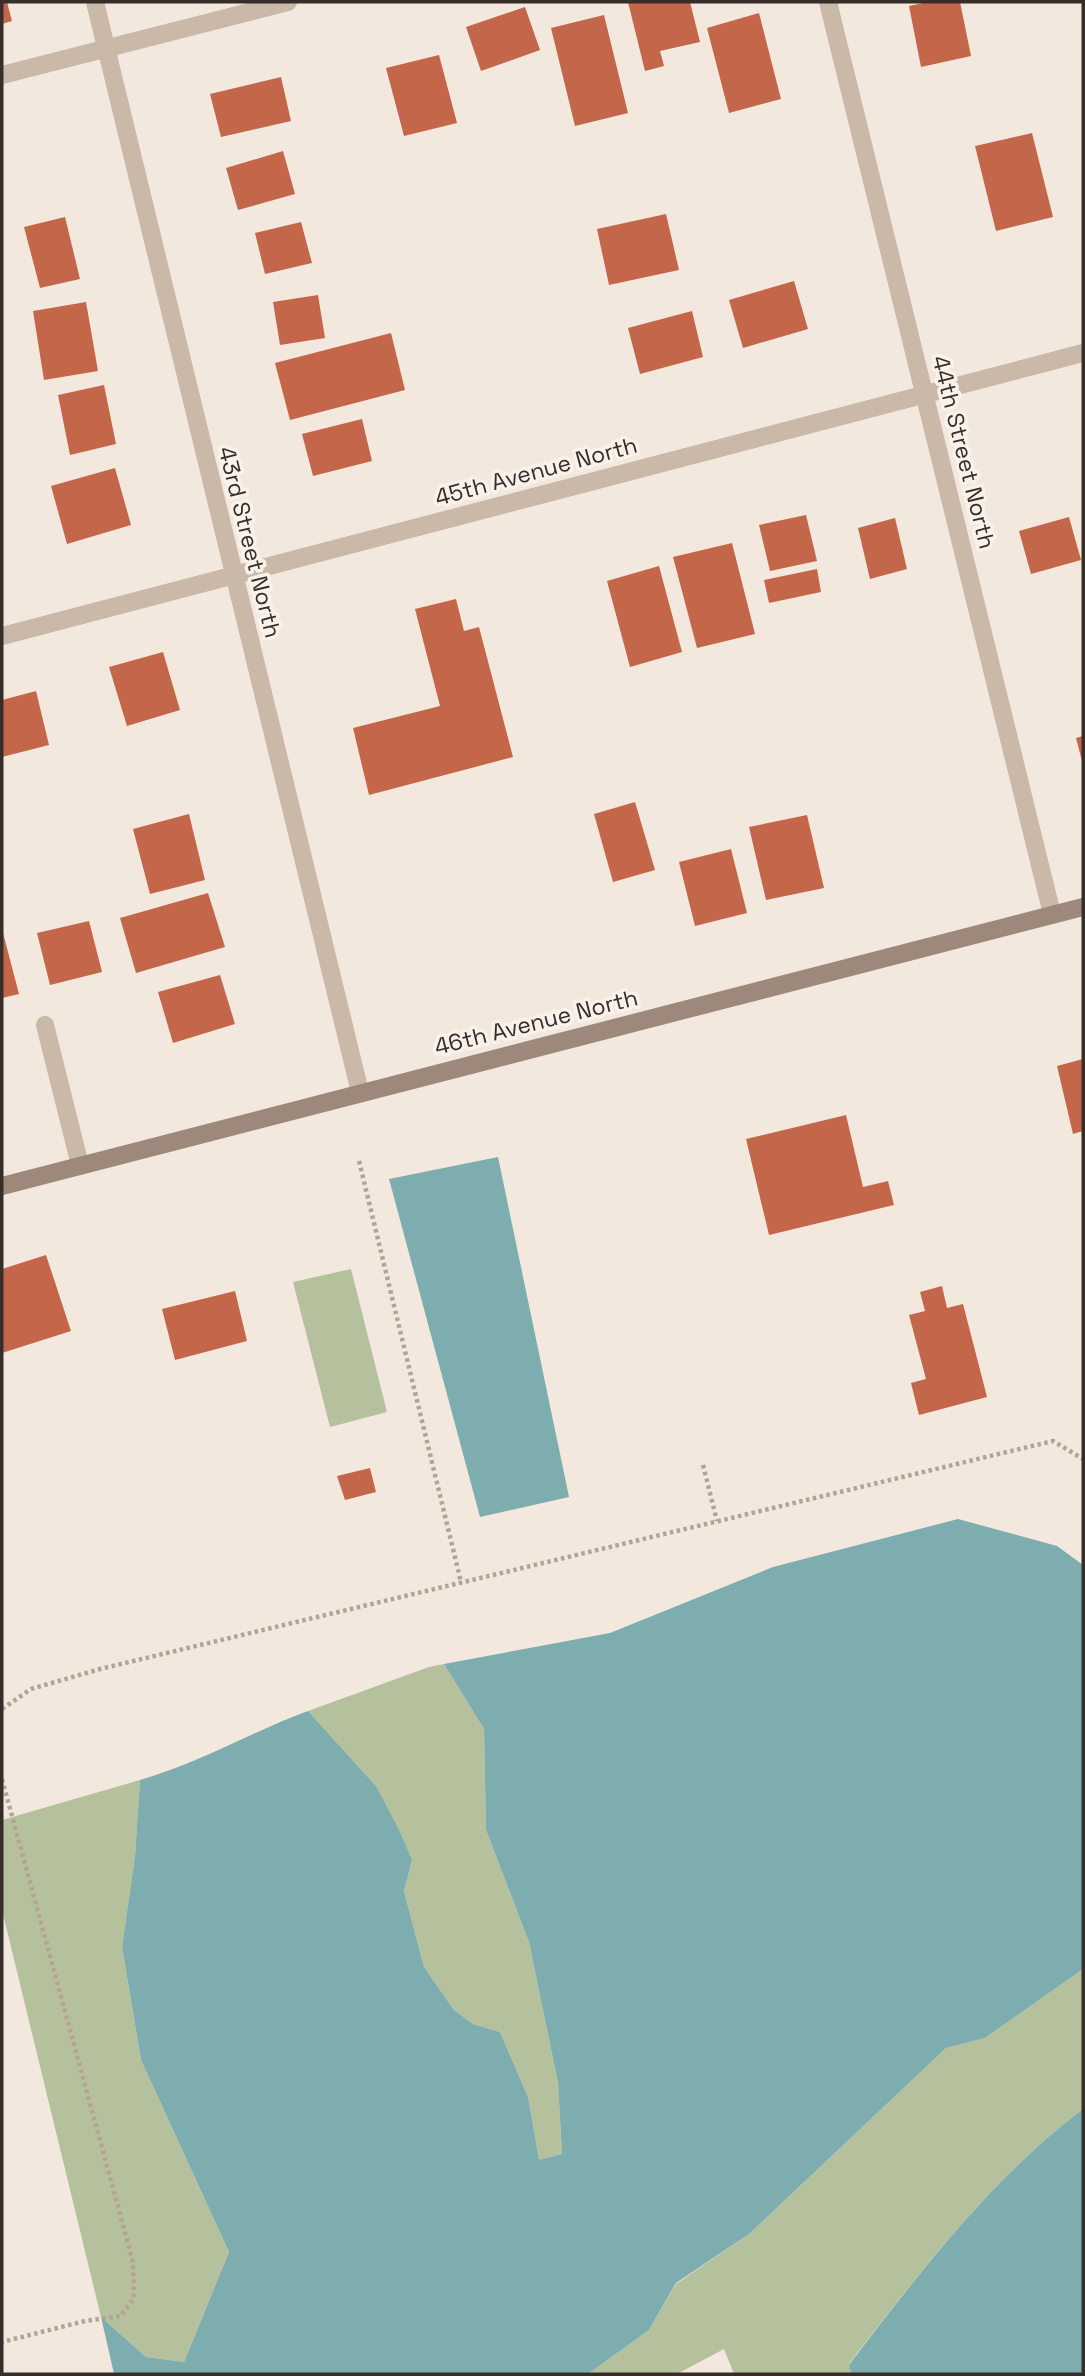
<svg xmlns="http://www.w3.org/2000/svg" width="1085" height="2376" viewBox="0 0 1085 2376" font-family="'Space Grotesk',sans-serif">
  <style>
    .green { fill: #b5c19d }
    .water { fill: #7dadaf }
    .building { fill: #c4664a }
    .lines { fill: none; stroke-linecap: round; stroke-linejoin: round }
    .path { stroke: #b6a294; stroke-width: 4.5; stroke-dasharray: 3.5 3.5; stroke-linecap: butt }
    .lane { stroke: #cab8a9; stroke-width: 18 }
    .street { stroke: #cab8a9; stroke-width: 18 }
    .secondary { stroke: #9e877b; stroke-width: 18 }
    .labels { text-anchor: middle; stroke-width: 7; stroke-linejoin: round; paint-order: stroke }
    .street-label { font-size: 23px; fill: #382e29; stroke: #faf2ea }
  </style>
  <rect width="100%" height="100%" fill="#f2e8de"/>
  <g class="green">
    <polygon points="351,1269 387,1412 330,1427 293,1282"/>
    <polygon points="444,1664 484,1729 486,1830 529,1942 558,2083 562,2154 539,2161 528,2097 500,2032 473,2024 454,2010 424,1967 404,1891 412,1860 376,1786 308,1711 429,1667"/>
    <polygon points="140,1780 135,1856 122,1947 141,2060 229,2252 184,2362 146,2357 101,2317 2,1910 2,1820"/>
    <path d="M 1083,1969 L 1083,2109 C 994,2176 916,2276 849,2364 L 851,2374 L 734,2374 L 724,2349 L 677,2374 L 588,2374 L 649,2330 L 676,2284 L 749,2234 L 946,2048 L 985,2038 Z"/>
  </g>
  <g class="water">
    <polygon points="498,1157 569,1497 480,1517 389,1179"/>
    <path d="M 958,1519 L 1057,1546 L 1083,1565 L 1083,1969 L 985,2038 L 946,2048 L 749,2234 L 676,2283 L 649,2330 L 588,2374 L 114,2374 L 101,2317 L 146,2357 L 184,2362 L 229,2252 L 141,2060 L 122,1947 L 135,1856 L 140,1780 C 199,1763 251,1732 308,1711 L 376,1786 L 399,1830 L 412,1860 L 404,1891 L 424,1967 L 454,2010 L 473,2024 L 500,2032 L 528,2097 L 539,2160 L 562,2154 L 558,2083 L 529,1942 L 486,1830 L 484,1729 L 444,1664 L 610,1633 L 773,1567 Z"/>
    <path d="M 1083,2109 L 1083,2374 L 851,2374 L 849,2365 C 916,2276 994,2176 1083,2109 Z"/>
  </g>
  <g class="building">
    <polygon points="2,2 7,2 12,21 2,24"/>
    <polygon points="628,2 690,2 700,42 660,51 664,66 645,71"/>
    <polygon points="928,2 960,2 971,56 921,67 909,6"/>
    <polygon points="525,7 540,50 481,71 466,27"/>
    <polygon points="759,13 781,99 729,113 707,28"/>
    <polygon points="604,15 628,113 575,126 551,28"/>
    <polygon points="439,55 457,123 404,136 386,68"/>
    <polygon points="281,77 291,121 221,137 210,94"/>
    <polygon points="1032,133 1053,217 996,231 975,146"/>
    <polygon points="283,151 295,194 238,210 226,168"/>
    <polygon points="666,214 679,270 609,285 597,229"/>
    <polygon points="65,217 80,279 40,288 24,227"/>
    <polygon points="301,222 312,263 265,274 255,233"/>
    <polygon points="794,281 808,329 743,348 729,300"/>
    <polygon points="318,295 325,338 280,345 273,302"/>
    <polygon points="86,302 98,371 44,380 33,311"/>
    <polygon points="692,311 703,357 640,374 628,328"/>
    <polygon points="391,333 405,390 290,420 275,363"/>
    <polygon points="104,385 116,444 70,455 58,395"/>
    <polygon points="362,419 372,461 313,476 302,434"/>
    <polygon points="115,468 131,525 67,544 51,486"/>
    <polygon points="806,515 817,561 770,571 759,525"/>
    <polygon points="1069,517 1081,560 1031,574 1019,531"/>
    <polygon points="895,518 907,569 870,579 858,528"/>
    <polygon points="732,543 755,634 697,648 673,557"/>
    <polygon points="659,566 682,652 630,667 607,581"/>
    <polygon points="817,569 821,592 769,603 764,580"/>
    <polygon points="456,599 464,631 479,627 513,757 369,795 353,728 440,706 415,609"/>
    <polygon points="163,652 180,710 127,726 109,667"/>
    <polygon points="36,691 49,745 2,757 2,700"/>
    <polygon points="1083,736 1083,761 1082,761 1076,738"/>
    <polygon points="635,802 655,870 613,882 594,814"/>
    <polygon points="189,814 205,880 150,894 133,829"/>
    <polygon points="807,815 824,888 766,900 749,827"/>
    <polygon points="731,849 747,913 695,926 679,862"/>
    <polygon points="208,893 225,947 136,973 120,918"/>
    <polygon points="89,921 102,972 50,985 37,933"/>
    <polygon points="2,929 19,994 2,998"/>
    <polygon points="220,975 235,1024 173,1043 158,992"/>
    <polygon points="1083,1059 1083,1131 1073,1134 1057,1066"/>
    <polygon points="846,1115 863,1187 888,1181 894,1205 769,1235 746,1139"/>
    <polygon points="46,1255 71,1331 2,1353 2,1269"/>
    <polygon points="942,1286 947,1308 963,1304 987,1397 919,1415 911,1383 926,1379 909,1315 925,1311 920,1292"/>
    <polygon points="235,1291 247,1341 175,1360 162,1309"/>
    <polygon points="370,1468 376,1492 345,1500 337,1476"/>
  </g>
  <g class="lines">
    <g class="path">
      <polyline points="359,1161 461,1582"/>
      <polyline points="703,1465 717,1521"/>
      <polyline points="2,1709 31,1689 100,1669 1053,1441 1083,1459"/>
      <polyline points="2,1779 133,2262 134,2298 121,2316 85,2321 2,2342"/>
    </g>
    <polyline class="lane" points="45,1025 80,1165"/>
    <g class="street">
      <polyline points="95,2 360,1092"/>
      <polyline points="828,2 1052,914"/>
      <polyline points="2,75 288,2"/>
      <polyline points="2,636 1083,353"/>
    </g>
    <polyline class="secondary" points="2,1186 1083,907"/>
  </g>
  <g class="labels">
    <g class="street-label">
      <text transform="translate(964 452) rotate(76)" y="8">44th Street North</text>
      <text transform="translate(536 471) rotate(-15)" y="8">45th Avenue North</text>
      <text transform="translate(250 542) rotate(76)" y="8">43rd Street North</text>
      <text transform="translate(536 1022) rotate(-14)" y="8">46th Avenue North</text>
    </g>
  </g>
  <rect width="1085" height="2376" fill="none" stroke="#382e29" stroke-width="7"/>
</svg>
